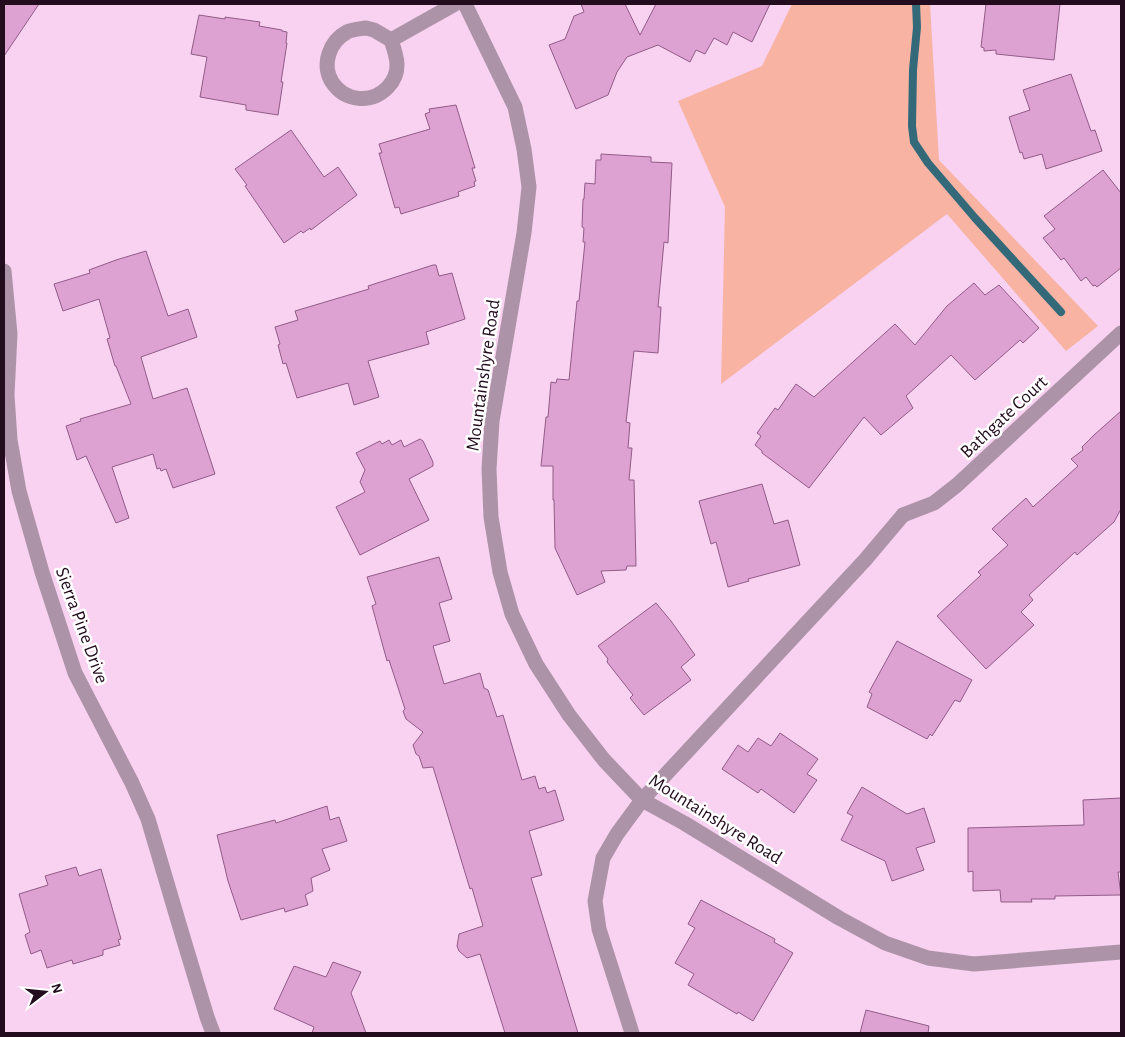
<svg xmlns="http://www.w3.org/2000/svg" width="1125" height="1037" viewBox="0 0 1125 1037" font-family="'Alegreya Sans',sans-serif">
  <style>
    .green { fill: #f8b3a3 }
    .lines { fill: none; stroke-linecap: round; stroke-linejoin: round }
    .stream { stroke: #34697a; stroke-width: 8 }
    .building { fill: #dea2d2; stroke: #925b88 }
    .lane { stroke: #ad93a8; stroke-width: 15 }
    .street { stroke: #ad93a8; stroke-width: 15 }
    .labels { text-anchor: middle; stroke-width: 5; stroke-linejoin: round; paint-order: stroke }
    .street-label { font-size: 19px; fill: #220c1e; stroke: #fff }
  </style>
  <rect width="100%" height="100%" fill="#f8d2f0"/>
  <polygon class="green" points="792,4 930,4 939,160 1098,326 1066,351 947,214 721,384 725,207 678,101 762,66"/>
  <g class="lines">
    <polyline class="stream" points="916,4 917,27 913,70 912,126 914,142 928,163 975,218 1061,312"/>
  </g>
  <g class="building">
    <polygon points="4,4 39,4 4,56"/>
    <polygon points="581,4 625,4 640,35 656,4 770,4 752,42 733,32 727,45 714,38 705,54 696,50 690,62 658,45 627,57 617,72 608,95 576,109 549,45 565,39 574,16 584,12"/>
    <polygon points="986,4 1060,4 1054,60 996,54 996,50 984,51 984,48 981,47"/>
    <polygon points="199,15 225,19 225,17 260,22 259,26 282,30 282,31 287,32 286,43 287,43 281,82 283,82 278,115 246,110 246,105 200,97 207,57 191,54"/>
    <polygon points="1071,74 1091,131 1095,130 1102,151 1046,169 1042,154 1024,159 1022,152 1020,153 1009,117 1030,110 1023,90"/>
    <polygon points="456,105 475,168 472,168 476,181 474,182 475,186 458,192 459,196 401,214 399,207 395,208 379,153 382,153 379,144 430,129 425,114 430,112 429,109"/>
    <polygon points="291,130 324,177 338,167 357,195 311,230 310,228 303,233 301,231 284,243 245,186 247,185 235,169"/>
    <polygon points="601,154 651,157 651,162 672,163 668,243 664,242 658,307 661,307 658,353 634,351 626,422 630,423 628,448 632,448 629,480 634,480 636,566 627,566 626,570 601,571 605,582 577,595 555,548 554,500 553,500 553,466 541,466 546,417 548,417 551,382 556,383 557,379 569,380 577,301 579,301 585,242 583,242 584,228 582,227 583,199 584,199 585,183 595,184 596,160 601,160"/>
    <polygon points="1103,170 1121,193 1121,268 1097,287 1095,285 1093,286 1086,277 1081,281 1064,258 1061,260 1043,238 1055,229 1044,216"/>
    <polygon points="146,251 168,316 188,309 197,337 141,357 153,399 187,388 215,474 173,488 166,469 161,471 160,468 157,469 153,454 112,467 129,518 116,523 86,456 77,460 66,426 81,421 80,419 131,404 116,366 115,366 107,339 110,338 99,299 63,311 54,284 90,273 89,270 116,260"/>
    <polygon points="433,265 436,265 439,276 452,273 465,319 426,332 429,344 368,361 379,397 354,405 348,383 297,398 286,363 283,364 278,345 280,344 275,327 298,320 295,311 369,289 368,286"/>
    <polygon points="974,283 985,295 999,285 1039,328 1023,343 1020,340 975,380 951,355 906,396 913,408 881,435 864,417 809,488 762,453 762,451 755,445 761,436 757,433 775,408 778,410 796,384 814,397 895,324 915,345 947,306"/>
    <polygon points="1121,411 1121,509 1114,522 1096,538 1077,555 1075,552 1029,595 1033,600 1021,612 1034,625 986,669 937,616 981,575 978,572 1008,545 992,529 1026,498 1033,507 1078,466 1071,459 1083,450 1082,447 1094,435"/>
    <polygon points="420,439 423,441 433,462 433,466 409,479 429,520 360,555 336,507 365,492 360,482 365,470 356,453 380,441 382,444 389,440 392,445 401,440 404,447"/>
    <polygon points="762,484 774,524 788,520 800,565 748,579 749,581 728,587 716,542 711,544 699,501"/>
    <polygon points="439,557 452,599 439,603 450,641 433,646 444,684 480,673 484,688 488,690 497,717 503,715 522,780 535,776 539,789 545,787 547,793 555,790 564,820 529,831 542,875 531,878 578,1033 505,1033 480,954 467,958 459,951 457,946 459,934 483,926 472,888 470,889 433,767 423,768 419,756 416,754 413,745 423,732 406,719 403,711 405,709 389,660 387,661 372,606 376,604 367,577"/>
    <polygon points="656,603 671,621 695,655 681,667 691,680 644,715 630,698 633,695 607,662 608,659 598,646"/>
    <polygon points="897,641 972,680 960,702 955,700 932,736 930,734 927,739 867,707 872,694 869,692"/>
    <polygon points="780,733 818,759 807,774 817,780 794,813 761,789 758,793 722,769 738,745 748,752 758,738 771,746"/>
    <polygon points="862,787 907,814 924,808 935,842 916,848 924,870 892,881 885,861 841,840 853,816 847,813"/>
    <polygon points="1121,798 1121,872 1118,872 1121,895 1055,896 1055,899 1031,899 1032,902 1001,902 1000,890 973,891 973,871 968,872 968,828 1084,825 1083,800"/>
    <polygon points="327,806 330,820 339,817 347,841 322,849 330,870 311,878 313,891 305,895 308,905 285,912 284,908 241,920 228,881 217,835 275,820 276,823"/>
    <polygon points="76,867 79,876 101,869 121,939 118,940 120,945 103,950 103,955 73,964 72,960 47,968 41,950 31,954 25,935 30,932 19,894 48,885 45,876"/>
    <polygon points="701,900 775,939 774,942 793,953 753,1021 738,1012 737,1014 688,985 694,974 675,963 695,928 688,924"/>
    <polygon points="333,962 361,972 351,993 366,1033 312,1033 314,1027 274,1009 294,966 326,977"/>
    <polygon points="866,1010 929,1026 928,1033 860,1033"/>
  </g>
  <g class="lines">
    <polyline class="lane" points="642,800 865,560 903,515"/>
    <g class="street">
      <polyline points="465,4 515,107 524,149 529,187 524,233 492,421 489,469 491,517 500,572 512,614 536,664 569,715 604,760 642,800 684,823 839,918 885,943 928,958 974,964 1121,952"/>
      <path d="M 366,28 L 374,30 L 391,40 C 397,57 402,72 388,87 C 372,104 345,102 332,82 C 321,64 330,41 347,32 C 353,29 360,29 366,28 Z"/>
      <polyline points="391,40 455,4"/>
      <polyline points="4,271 10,334 7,395 10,440 19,491 42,572 75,673 132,783 148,819 182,934 207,1017 213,1033"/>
      <polyline points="903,515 934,503 957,485 1121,333"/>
      <polyline points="632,1033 599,929 595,901 603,858 617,834 642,800"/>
    </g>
  </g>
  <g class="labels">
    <g class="street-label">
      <text transform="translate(482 375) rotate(-82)" y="7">Mountainshyre Road</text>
      <text transform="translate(1003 416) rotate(-43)" y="7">Bathgate Court</text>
      <text transform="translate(83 625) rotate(70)" y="7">Sierra Pine Drive</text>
      <text transform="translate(716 818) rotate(32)" y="7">Mountainshyre Road</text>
    </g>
  </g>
  <rect width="1125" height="1037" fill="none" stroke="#220c1e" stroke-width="10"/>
  <g transform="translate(45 992) rotate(74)" stroke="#ffffff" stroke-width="4" paint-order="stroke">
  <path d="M0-4L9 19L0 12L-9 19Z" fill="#220c1e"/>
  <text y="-8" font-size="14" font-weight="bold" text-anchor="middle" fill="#220c1e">N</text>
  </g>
</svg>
